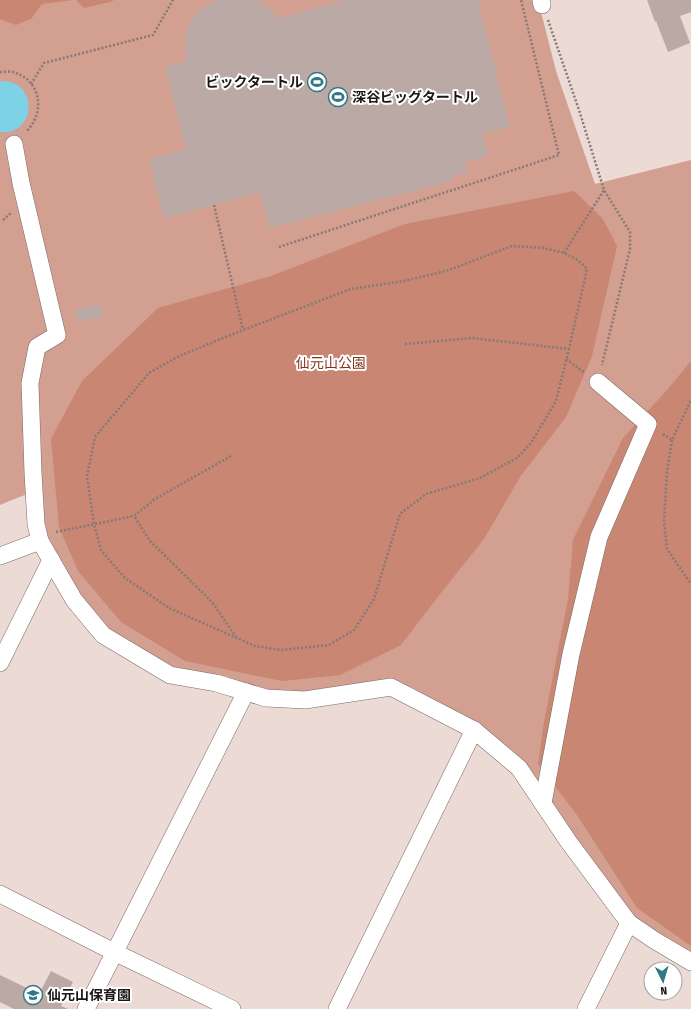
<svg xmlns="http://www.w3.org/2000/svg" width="691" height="1009" viewBox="0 0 691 1009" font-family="'Fira Sans Condensed','Noto Sans JP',sans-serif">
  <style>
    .green { fill: #d39f91 }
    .forest { fill: #c88673 }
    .water { fill: #7dd2e6 }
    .building { fill: #baa9a4 }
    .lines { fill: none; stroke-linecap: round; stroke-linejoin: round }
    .minor-casing { stroke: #796a65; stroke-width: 18 }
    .path { stroke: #867976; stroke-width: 2.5; stroke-dasharray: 2 2; stroke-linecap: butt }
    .minor { stroke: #fff; stroke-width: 17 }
    .labels { text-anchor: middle; stroke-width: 4; stroke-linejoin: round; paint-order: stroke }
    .poi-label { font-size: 14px; font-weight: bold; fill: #1c1615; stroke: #fff; text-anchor: start }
    .park-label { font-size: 14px; fill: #84331d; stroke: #fff }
  </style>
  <rect width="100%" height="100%" fill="#ecdad5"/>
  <polygon class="green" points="0,0 538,0 556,71 595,184 691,160 691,956 629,916 490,734 413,688 389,681 310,693 268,691 225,676 185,672 160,662 111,631 81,596 54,549 44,528 39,491 22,496 0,505"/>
  <g class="forest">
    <polygon points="0,0 73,0 42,4 31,19 16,25 0,19"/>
    <polygon points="76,0 114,0 110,2 84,8"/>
    <polygon points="574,191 603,219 617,246 592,356 566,417 520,477 484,539 440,594 401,645 340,675 282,681 185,661 121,622 78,571 59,527 51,439 82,381 158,308 271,276 405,224"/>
    <polygon points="691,361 691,946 637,908 577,815 538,764 544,722 568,599 573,540 623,438 668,389"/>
  </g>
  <path class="water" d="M 0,81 C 40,80 36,136 0,132 Z"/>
  <g class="building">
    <polygon points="216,0 259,0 270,9 278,18 346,0 478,0 510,127 482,134 488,156 465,162 468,172 451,177 452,181 270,228 260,193 164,218 149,159 186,149 165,67 186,61 185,38 190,22 201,9"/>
    <polygon points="647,0 691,0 691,12 680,16 690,43 668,52 656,21 655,22"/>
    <polygon points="100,304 103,317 78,322 75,309"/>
    <polygon points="51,971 73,982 61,1006 68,1009 14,1009 0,1002 0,975 39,994"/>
  </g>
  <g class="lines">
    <defs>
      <g id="minor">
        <polyline points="541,0 542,5"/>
        <polyline points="14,144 21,183 57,335 37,347 30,383 33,473 36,524 40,541"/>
        <polyline points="0,556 40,541 74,600 103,635 170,675 216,683 266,698 305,700 391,687 474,730 519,768 568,841 629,923 654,940 691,962"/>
        <polyline points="0,663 51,560"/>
        <polyline points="543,803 571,654 599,537 648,424 598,382"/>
        <polyline points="0,894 114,952 232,1009"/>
        <polyline points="86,1009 246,692"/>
        <polyline points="337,1009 474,730"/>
        <polyline points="586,1009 629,923"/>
      </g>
    </defs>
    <use href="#minor" class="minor-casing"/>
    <g class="path">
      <polyline points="548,20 579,110 604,190 630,232 630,249 602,365"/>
      <path d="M 0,72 C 4,72 9,71 13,72 C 41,80 46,112 26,132"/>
      <polyline points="31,84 44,63 153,35 173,0"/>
      <polyline points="214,205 243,330"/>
      <polyline points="3,220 11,213"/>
      <polyline points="279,247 559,155 521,0"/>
      <polyline points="564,253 604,190"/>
      <polyline points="405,344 472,338 569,349 556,401 531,443 517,458 480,478 426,494 400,514 374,599 354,630 329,645 281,650 255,646 169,608 125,578 101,550 94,524 87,476 95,437 149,373 179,356 243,330 351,289 404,281 446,271 512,246 544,248 564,253 578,260 587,269 569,349"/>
      <polyline points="566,359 585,373"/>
      <polyline points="663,434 672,440 691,400"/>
      <polyline points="672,440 667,471 664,522 667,549 691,584"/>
      <polyline points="231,456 155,499 134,516 150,541 212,602 236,637"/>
      <polyline points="56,532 134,516"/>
    </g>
    <use href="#minor" class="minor"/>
  </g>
  <defs>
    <symbol id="stadium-ring" viewBox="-11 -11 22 22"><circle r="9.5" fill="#fff" stroke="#327786" stroke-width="1.5"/><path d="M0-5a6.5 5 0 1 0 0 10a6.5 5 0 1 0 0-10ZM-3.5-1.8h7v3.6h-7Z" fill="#327786"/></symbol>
    <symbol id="school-ring" viewBox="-11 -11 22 22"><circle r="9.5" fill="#fff" stroke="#327786" stroke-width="1.5"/><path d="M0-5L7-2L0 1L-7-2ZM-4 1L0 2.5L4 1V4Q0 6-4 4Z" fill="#327786"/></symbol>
  </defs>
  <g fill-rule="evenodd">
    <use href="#stadium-ring" x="306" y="71" width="22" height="22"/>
    <use href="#stadium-ring" x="327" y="86" width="22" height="22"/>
    <use href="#school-ring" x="22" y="984" width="22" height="22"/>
  </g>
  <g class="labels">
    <g class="poi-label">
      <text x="303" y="87" text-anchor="end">ビックタートル</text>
      <text x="352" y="102">深谷ビッグタートル</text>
      <text x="47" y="1000">仙元山保育園</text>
    </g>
    <g class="park-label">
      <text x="331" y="368">仙元山公園</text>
    </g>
  </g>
  <g transform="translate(663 981) rotate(175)"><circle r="19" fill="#ffffff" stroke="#a4a2a1"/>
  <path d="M0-3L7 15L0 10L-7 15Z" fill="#327786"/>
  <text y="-6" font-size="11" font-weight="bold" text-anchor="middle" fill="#1c1615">N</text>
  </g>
</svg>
